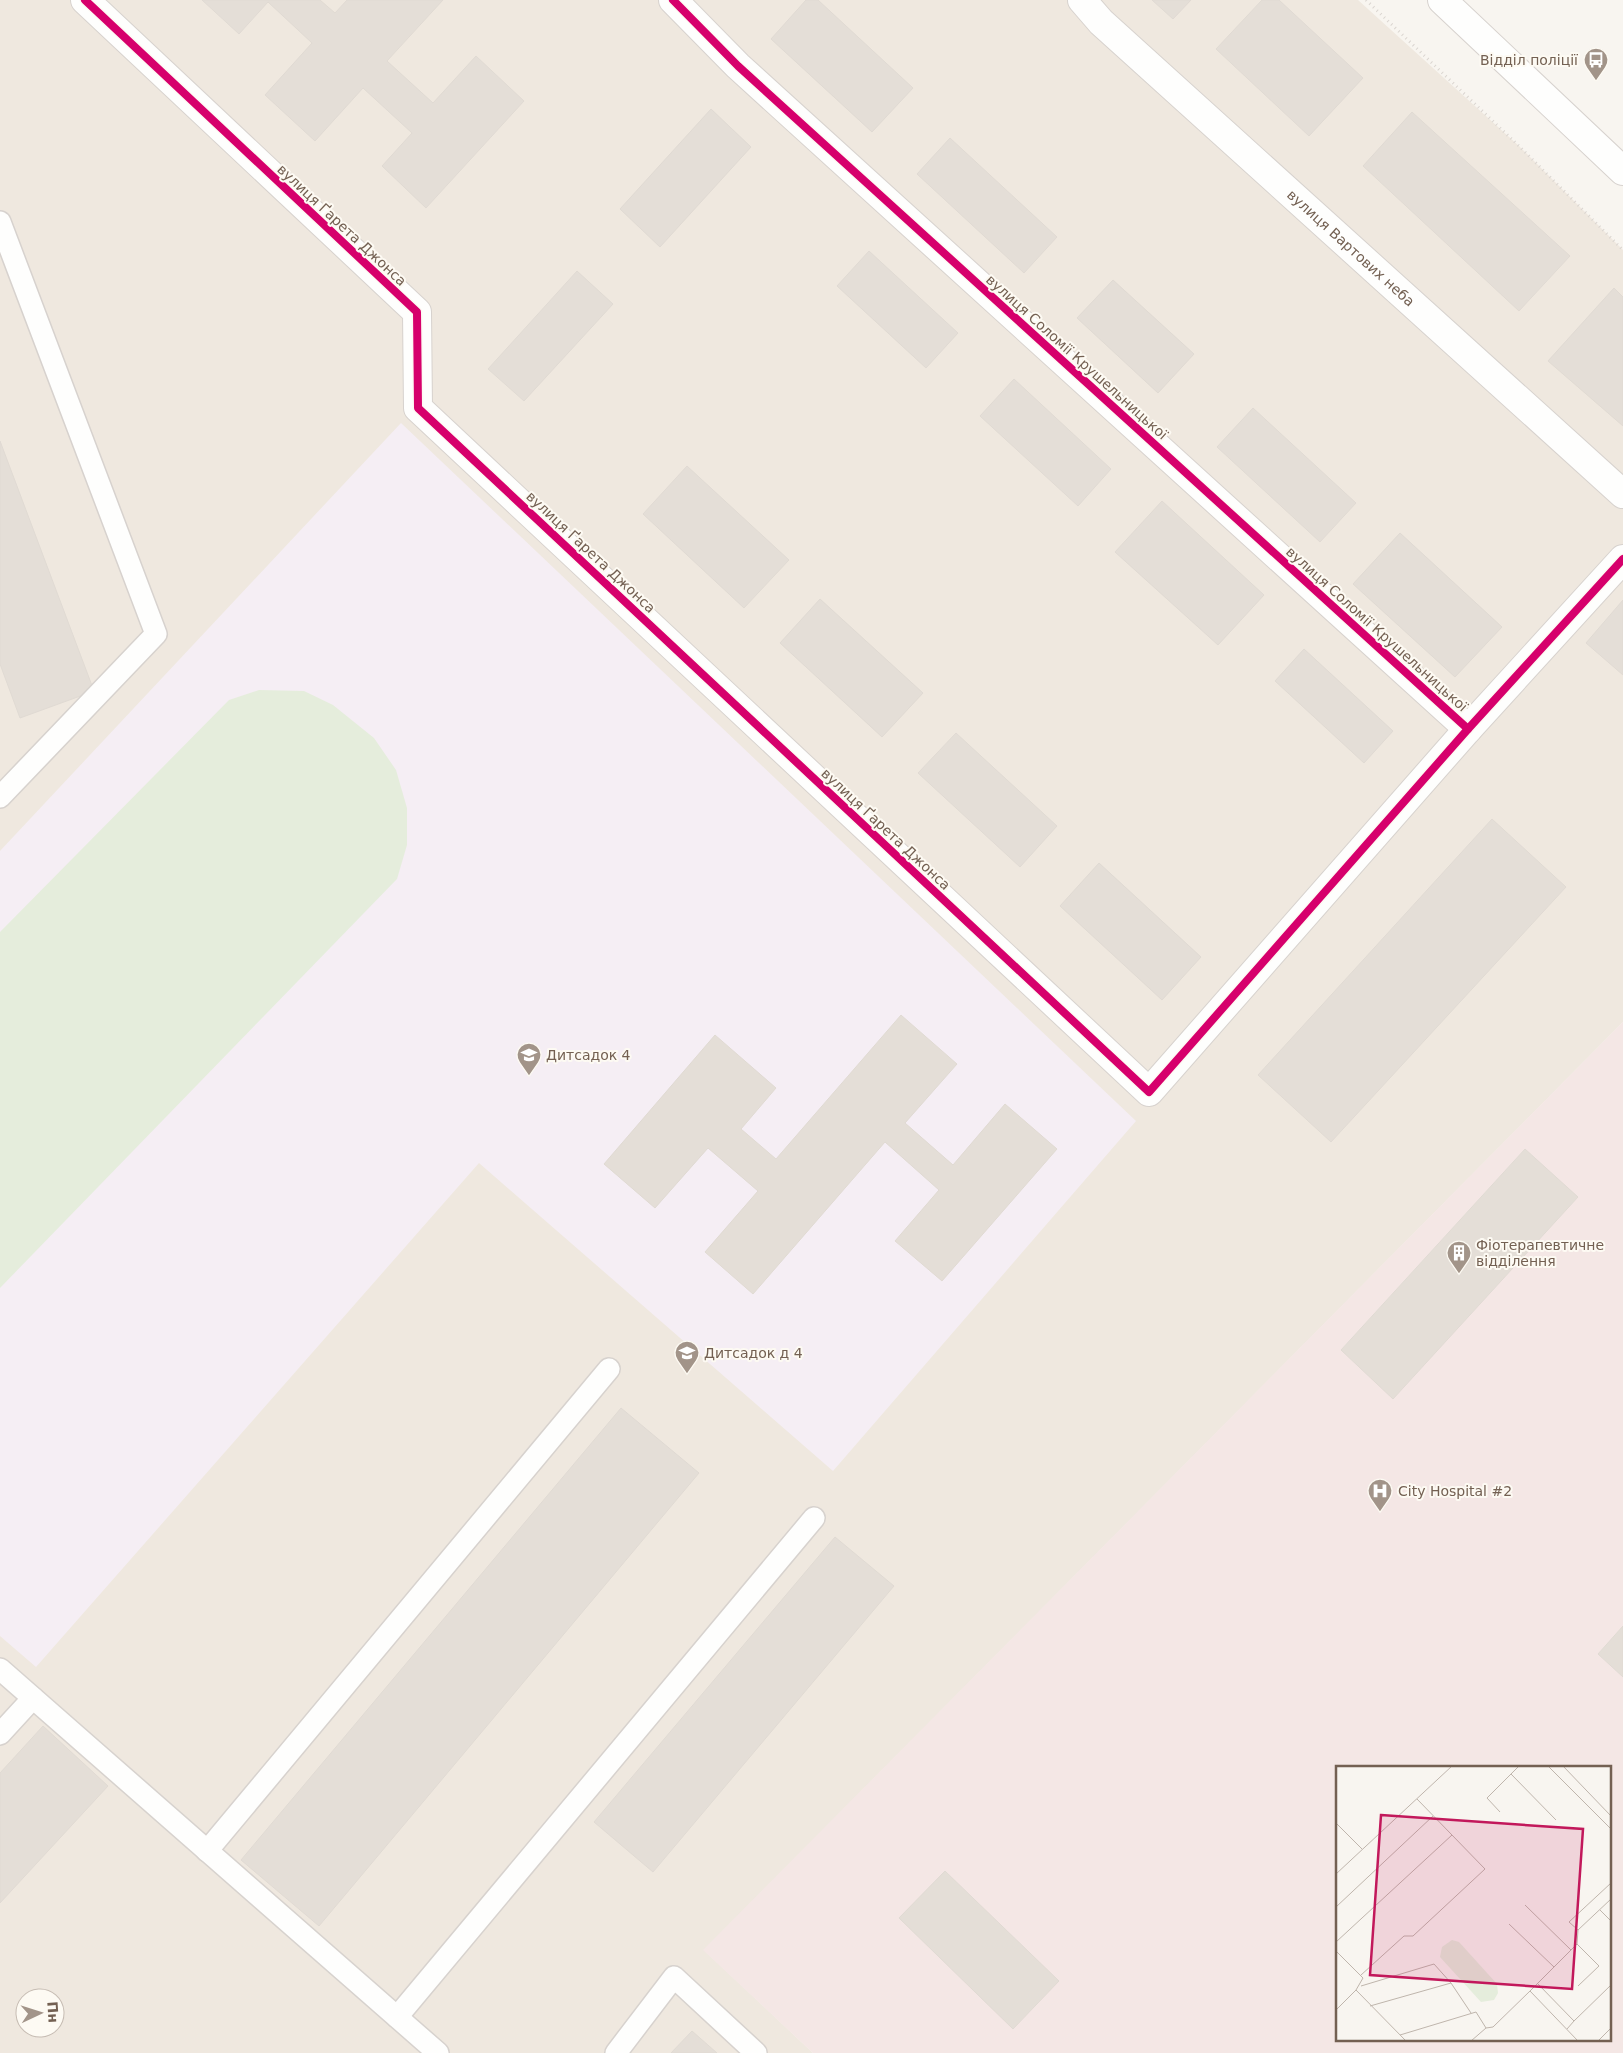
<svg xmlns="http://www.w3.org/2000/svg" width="1623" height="2053" viewBox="0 0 1623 2053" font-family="'DejaVu Sans',sans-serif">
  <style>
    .residential { fill: #efe8df; fill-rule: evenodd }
    .education { fill: #f5eef4; fill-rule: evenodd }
    .medical { fill: #f4e7e5; fill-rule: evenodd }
    .green { fill: #e5eddc }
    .building { fill: #e4ded7; stroke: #e0dad3 }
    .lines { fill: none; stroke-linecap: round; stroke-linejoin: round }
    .service-casing { stroke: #d7d2ce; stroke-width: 24 }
    .minor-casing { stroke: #d7d2ce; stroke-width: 30 }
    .tertiary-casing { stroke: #d7d2ce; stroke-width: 30 }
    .path { stroke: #dad5d0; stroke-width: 3; stroke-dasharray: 1 4; stroke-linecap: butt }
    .service { stroke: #fefefd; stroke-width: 21 }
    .minor { stroke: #fefefd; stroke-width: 28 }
    .tertiary { stroke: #fefefd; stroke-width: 28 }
    .cycleway-casing { stroke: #fdfaf3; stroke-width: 11 }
    .cycleway { stroke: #d6006c; stroke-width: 8 }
    .labels { text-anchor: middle; stroke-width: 4; stroke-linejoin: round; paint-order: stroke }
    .poi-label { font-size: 14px; fill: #736052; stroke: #fdfaf3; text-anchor: start }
    .street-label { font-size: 14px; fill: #736052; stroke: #fdfaf3 }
    .inset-road { fill: none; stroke: #bfb5ac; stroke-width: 1 }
    .view { fill: #c2185b; fill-opacity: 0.15; stroke: #c2185b; stroke-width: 2.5 }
    .inset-edge { fill: none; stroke: #736052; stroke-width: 2.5 }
  </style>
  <rect width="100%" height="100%" fill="#f8f5f0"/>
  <path class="residential" d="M 0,0 L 1358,0 L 1519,146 L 1623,250 L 1623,1022 L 704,1950 L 813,2053 L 0,2053 ZM 25,1998 L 55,1998 L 55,2028 L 25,2028 Z"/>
  <path class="education" d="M 401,423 L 1136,1121 L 833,1471 L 479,1163 L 36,1667 L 0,1636 L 0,851 ZM 901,1016 L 956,1064 L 905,1123 L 953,1165 L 1005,1104 L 1057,1149 L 942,1281 L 895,1241 L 939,1190 L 885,1142 L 753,1294 L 705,1252 L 758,1191 L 708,1148 L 655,1208 L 604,1164 L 715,1036 L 776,1088 L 741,1129 L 776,1159 Z"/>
  <path class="medical" d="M 1623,1022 L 1623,1626 L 1598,1654 L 1623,1677 L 1623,2053 L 813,2053 L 703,1950 ZM 1525,1149 L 1577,1198 L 1393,1398 L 1341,1350 ZM 1337,1767 L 1609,1767 L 1609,2039 L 1337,2039 Z"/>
  <polygon class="green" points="259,690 304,691 333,705 374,738 396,770 407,808 407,845 397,879 0,1288 0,932 229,700"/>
  <g class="building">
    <polygon points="202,0 320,0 335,13 347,0 443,0 387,61 433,103 476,56 524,101 426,208 382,166 412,133 363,88 315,141 265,95 312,43 268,2 239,34"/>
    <polygon points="806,0 818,0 913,88 872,132 771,39"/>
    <polygon points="1152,0 1191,0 1173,19"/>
    <polygon points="1262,0 1279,0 1363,78 1309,136 1216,49"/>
    <polygon points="711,109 751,147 660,247 620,209"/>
    <polygon points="1412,112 1570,256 1519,311 1363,166"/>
    <polygon points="950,138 1057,237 1024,273 917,174"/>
    <polygon points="869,251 958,333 926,368 837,286"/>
    <polygon points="577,271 613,304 524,401 488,369"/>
    <polygon points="1113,280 1194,354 1158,393 1077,318"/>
    <polygon points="1614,288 1623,297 1623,426 1548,361"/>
    <polygon points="1014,379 1111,469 1078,506 980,416"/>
    <polygon points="1253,408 1356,503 1320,542 1217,447"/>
    <polygon points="0,441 94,691 20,718 0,664"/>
    <polygon points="687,466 789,560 744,608 643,514"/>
    <polygon points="1162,501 1264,595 1218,645 1115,552"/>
    <polygon points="1400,533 1502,627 1455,677 1353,584"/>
    <polygon points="820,599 923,693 882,737 780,643"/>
    <polygon points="1623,600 1623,675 1586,643"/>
    <polygon points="1304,649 1393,731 1364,763 1275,681"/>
    <polygon points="956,733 1057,826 1020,867 918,773"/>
    <polygon points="1492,819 1566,887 1331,1142 1258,1075"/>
    <polygon points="1099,863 1201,957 1162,1000 1060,906"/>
    <polygon points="901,1015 957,1064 905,1123 953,1165 1005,1104 1057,1149 942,1281 895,1241 939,1190 885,1142 753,1294 705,1252 758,1191 708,1148 655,1208 604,1164 715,1035 776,1088 741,1129 776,1159"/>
    <polygon points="1525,1149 1578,1197 1393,1399 1341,1350"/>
    <polygon points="621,1408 699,1473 319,1926 241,1860"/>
    <polygon points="835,1537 894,1586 653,1872 594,1822"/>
    <polygon points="1623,1626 1623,1677 1598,1654"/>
    <polygon points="43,1726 108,1786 0,1903 0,1773"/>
    <polygon points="945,1871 1059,1981 1013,2029 899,1918"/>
    <polygon points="692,2031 717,2053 671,2053"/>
  </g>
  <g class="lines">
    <defs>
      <g id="service">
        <polyline points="0,222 156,634 0,797"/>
        <polyline points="0,1669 438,2053"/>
        <polyline points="0,1734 33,1698"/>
        <polyline points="207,1851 609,1369"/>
        <polyline points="397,2017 814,1518"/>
        <polyline points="616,2053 674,1977 756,2053"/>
      </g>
      <g id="minor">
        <polyline points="85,0 417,312 418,408 1149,1092 1468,729 1623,559"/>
        <polyline points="673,0 738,66 1468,729"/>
        <path id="s1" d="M 1082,0 L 1101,22 L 1623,494"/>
      </g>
      <polyline id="tertiary" points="1442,0 1623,171"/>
    </defs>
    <use href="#service" class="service-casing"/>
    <use href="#minor" class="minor-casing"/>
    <use href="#tertiary" class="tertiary-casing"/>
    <polyline class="path" points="1366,0 1519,146 1623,250"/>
    <use href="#service" class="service"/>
    <use href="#minor" class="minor"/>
    <use href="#tertiary" class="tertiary"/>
    <defs>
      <g id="cycleway">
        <polyline points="85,0 417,312 418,408 1149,1092 1468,729 1623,559"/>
        <polyline points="673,0 738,66 1468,729"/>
      </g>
    </defs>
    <use href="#cycleway" class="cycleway-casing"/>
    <use href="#cycleway" class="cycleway"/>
  </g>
  <defs>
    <symbol id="bus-pin" viewBox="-11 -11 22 30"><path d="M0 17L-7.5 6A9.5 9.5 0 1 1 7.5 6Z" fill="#a29489" stroke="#fdfaf3"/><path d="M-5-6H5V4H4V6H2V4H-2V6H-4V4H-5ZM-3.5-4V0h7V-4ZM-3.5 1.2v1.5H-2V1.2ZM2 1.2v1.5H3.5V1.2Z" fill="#fff"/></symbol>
    <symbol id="school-pin" viewBox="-11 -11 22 30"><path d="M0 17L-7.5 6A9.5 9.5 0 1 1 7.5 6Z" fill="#a29489" stroke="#fdfaf3"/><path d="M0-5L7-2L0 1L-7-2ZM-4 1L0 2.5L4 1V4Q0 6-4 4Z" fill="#fff"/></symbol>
    <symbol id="building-pin" viewBox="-11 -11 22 30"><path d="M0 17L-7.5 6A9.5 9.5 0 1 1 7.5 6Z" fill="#a29489" stroke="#fdfaf3"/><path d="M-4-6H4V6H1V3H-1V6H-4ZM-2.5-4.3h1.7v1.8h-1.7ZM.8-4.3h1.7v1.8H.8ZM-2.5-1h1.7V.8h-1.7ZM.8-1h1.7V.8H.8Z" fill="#fff"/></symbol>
    <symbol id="hospital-pin" viewBox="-11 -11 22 30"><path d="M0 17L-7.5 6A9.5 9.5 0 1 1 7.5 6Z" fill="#a29489" stroke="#fdfaf3"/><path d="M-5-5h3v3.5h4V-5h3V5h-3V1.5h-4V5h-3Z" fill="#fff"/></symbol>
  </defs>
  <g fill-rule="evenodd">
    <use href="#bus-pin" x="1582" y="46" width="28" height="38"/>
    <use href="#school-pin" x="515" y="1041" width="28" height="38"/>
    <use href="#building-pin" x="1445" y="1239" width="28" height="38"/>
    <use href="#school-pin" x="673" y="1339" width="28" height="38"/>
    <use href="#hospital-pin" x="1366" y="1477" width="28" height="38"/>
  </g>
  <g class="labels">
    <g class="poi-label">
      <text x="1578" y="65" text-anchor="end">Відділ поліції</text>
      <text x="546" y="1060">Дитсадок 4</text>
      <text x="1476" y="1250">Фіотерапевтичне<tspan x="1476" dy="16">відділення</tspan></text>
      <text x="704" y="1358">Дитсадок д 4</text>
      <text x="1398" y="1496">City Hospital #2</text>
    </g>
    <g class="street-label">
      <text transform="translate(342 225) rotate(43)" y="5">вулиця Ґарета Джонса</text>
      <text dy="5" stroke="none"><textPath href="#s1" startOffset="366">вулиця Вартових неба</textPath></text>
      <text transform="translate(1077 357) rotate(42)" y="5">вулиця Соломії Крушельницької</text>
      <text transform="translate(591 552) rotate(43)" y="5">вулиця Ґарета Джонса</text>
      <text transform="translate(1377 629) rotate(42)" y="5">вулиця Соломії Крушельницької</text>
      <text transform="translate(886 829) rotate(43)" y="5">вулиця Ґарета Джонса</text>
    </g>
  </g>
  <g transform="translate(1336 1766)">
    <rect width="275" height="275" fill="#f8f5f0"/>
    <path d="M 116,174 L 123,176 L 161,218 L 162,227 L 158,234 L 145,236 L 104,191 L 106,181 Z" fill="#e5eddc"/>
    <path class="inset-road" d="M 212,0 L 275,63M 227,0 L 275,50M 175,8 L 220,54M 164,46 L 151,32 L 183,0M 0,57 L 26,83M 0,108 L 116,0M 189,139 L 235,184M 0,141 L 97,50M 264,144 L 275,155M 173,158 L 218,201M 242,164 L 233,156 L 275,117M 0,176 L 116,69M 241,178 L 242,164 L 275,133M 0,185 L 27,212 L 20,224 L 70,275M 25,209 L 68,170 L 77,170 L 149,103 L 81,33M 201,217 L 238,255 L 231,263M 25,220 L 98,198 L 115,217M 34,240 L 115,217 L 135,247M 0,244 L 20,224M 238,255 L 275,219M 150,262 L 157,261 L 194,225M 64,269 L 140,246 L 150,262 L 135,275M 242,275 L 194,225 L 241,178 L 263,200 L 242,220M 262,275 L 275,262"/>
    <path class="view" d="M 45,49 L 247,63 L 236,223 L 34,209 Z"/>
    <rect width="275" height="275" class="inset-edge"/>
  </g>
  <g transform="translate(40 2013) rotate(86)"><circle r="24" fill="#fdfaf3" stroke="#c6bcb3"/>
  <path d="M0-4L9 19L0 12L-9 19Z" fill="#a29489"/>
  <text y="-8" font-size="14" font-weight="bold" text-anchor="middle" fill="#736052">Пн</text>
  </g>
</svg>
